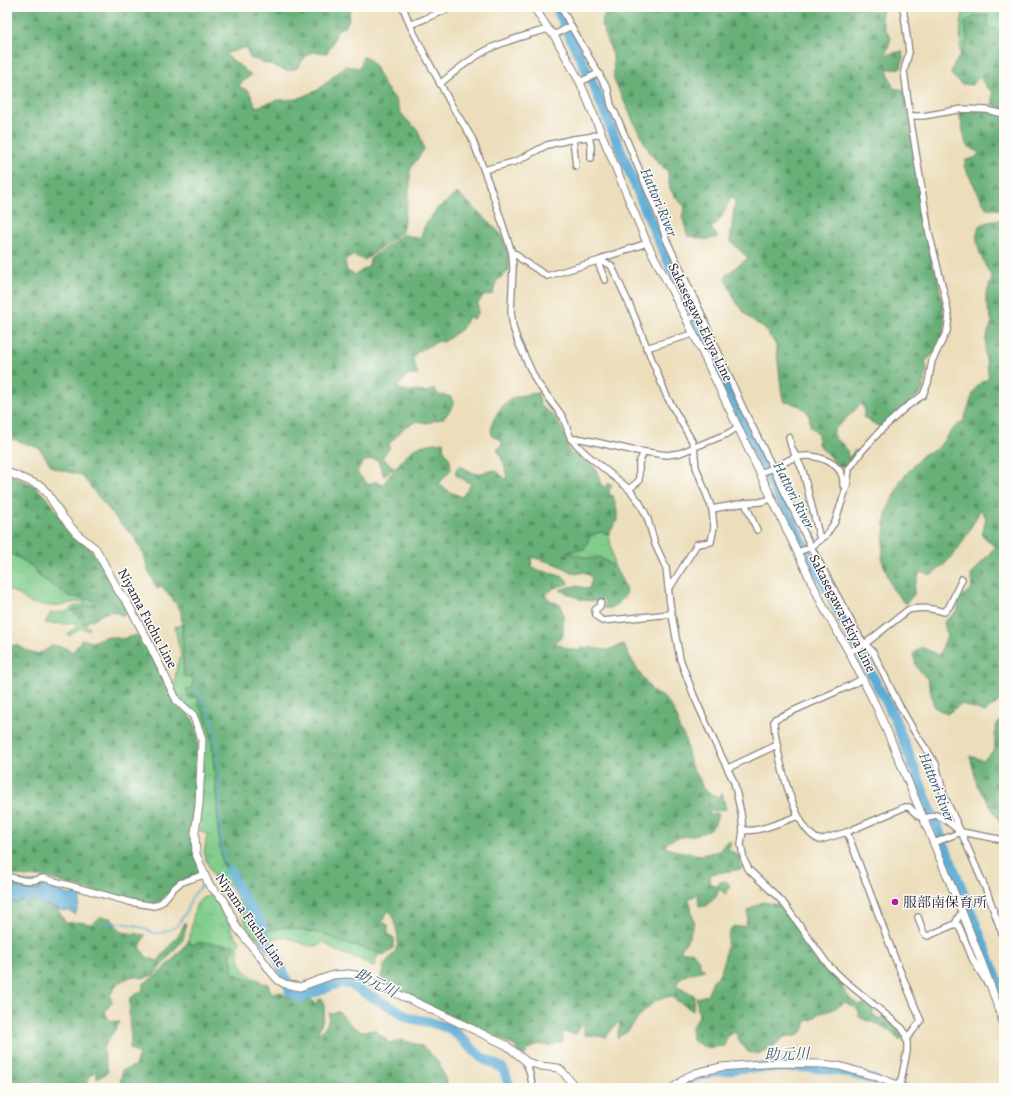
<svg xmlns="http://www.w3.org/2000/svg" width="1011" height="1095" viewBox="0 0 1011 1095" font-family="Alegreya,'Noto Serif JP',serif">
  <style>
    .grass { fill: url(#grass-tufts); stroke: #527864 }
    .forest { fill: url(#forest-firs); stroke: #45695a }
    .water { fill: #5bacd5; stroke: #3e6788 }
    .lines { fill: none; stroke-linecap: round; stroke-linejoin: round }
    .stream { stroke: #5bacd5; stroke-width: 1.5 }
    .river { stroke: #5bacd5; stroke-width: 10 }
    .minor-casing { stroke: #87807b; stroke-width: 8 }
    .major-casing { stroke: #87807b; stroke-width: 9 }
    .minor { stroke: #fff; stroke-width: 5.5 }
    .major { stroke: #fff; stroke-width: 7 }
    .poi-dot { fill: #b5179e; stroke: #fdfcf7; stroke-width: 1.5 }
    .labels { text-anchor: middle; stroke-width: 3; stroke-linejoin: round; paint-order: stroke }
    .street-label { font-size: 14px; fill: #22223b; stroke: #fdfcf7 }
    .poi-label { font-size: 14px; fill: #22223b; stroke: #fdfcf7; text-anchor: start }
    .water-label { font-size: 15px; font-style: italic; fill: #395979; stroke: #fdfcf7 }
  </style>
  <defs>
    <pattern id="grass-tufts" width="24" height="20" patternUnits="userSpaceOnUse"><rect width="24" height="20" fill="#81cd8c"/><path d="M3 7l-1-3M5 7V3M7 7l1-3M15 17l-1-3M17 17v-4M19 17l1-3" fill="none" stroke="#6fb07a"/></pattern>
    <pattern id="forest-firs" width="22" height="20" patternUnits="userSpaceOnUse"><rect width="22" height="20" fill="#68b078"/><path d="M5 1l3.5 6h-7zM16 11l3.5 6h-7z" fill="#558f64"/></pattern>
  </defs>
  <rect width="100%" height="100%" fill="#fdfcf7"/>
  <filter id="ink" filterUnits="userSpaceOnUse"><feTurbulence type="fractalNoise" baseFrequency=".025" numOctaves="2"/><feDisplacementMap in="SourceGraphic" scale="8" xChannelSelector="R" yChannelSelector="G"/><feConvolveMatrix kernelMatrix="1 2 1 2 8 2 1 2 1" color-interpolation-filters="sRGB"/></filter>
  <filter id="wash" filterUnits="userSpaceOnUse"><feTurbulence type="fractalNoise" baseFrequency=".012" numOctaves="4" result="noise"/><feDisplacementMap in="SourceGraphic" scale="16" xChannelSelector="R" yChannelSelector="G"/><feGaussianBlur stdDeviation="0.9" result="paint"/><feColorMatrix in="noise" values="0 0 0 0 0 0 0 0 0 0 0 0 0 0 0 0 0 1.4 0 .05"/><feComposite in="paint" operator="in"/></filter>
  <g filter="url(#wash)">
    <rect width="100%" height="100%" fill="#ecdebb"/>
    <g class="grass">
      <polygon points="964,7 1004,7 1004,30 987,28 988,15 967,39 960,57 961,24"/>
      <polygon points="601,532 609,534 614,566 599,557 591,559 566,552 584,549 591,535"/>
      <polygon points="7,552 30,564 39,576 71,597 93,600 95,604 84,624 90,628 89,630 81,628 69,636 68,634 70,631 77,627 75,622 68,624 45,623 51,613 66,612 73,607 86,603 85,601 52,606 30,603 20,595 7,589 7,583 10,571 7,570"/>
      <path d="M 182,625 L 183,667 L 194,679 L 191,688 L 186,689 L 199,700 L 198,703 L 200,708 L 204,713 L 211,735 L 216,792 L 219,840 L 223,867 L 251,911 L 267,931 L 285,927 L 323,934 L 344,943 L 381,953 L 375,960 L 376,965 L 372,967 C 369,965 365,962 361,960 C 349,954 331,953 324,941 C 314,954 296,938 283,937 C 277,937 268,942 263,944 L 248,930 L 235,894 L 231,887 L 213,876 L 204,855 L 207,834 L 200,831 L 203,761 L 206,748 L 206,738 L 203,726 L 199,719 L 181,701 L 174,688 L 176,687 L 175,680 L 177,665 L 181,656 L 175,627 Z"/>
      <path d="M 212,895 L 222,904 L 227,916 L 232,931 L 240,942 L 238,948 L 240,961 L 244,970 L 254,978 L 260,980 L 260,982 C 249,981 241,978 232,972 L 232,962 L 230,955 L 192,945 L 188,942 L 196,905 L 202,898 Z"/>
    </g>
    <g class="forest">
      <path d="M 7,7 L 351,7 L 348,21 L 345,27 L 338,29 L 332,44 L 327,53 L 312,52 L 306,56 L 297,68 L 288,71 L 250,58 L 246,47 L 225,54 L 251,75 L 238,86 L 249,91 L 256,107 L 278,100 L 297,99 L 318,90 L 345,66 L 360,68 L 363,57 L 367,57 L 374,65 L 384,85 L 395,99 L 401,113 L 407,120 L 418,130 L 424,149 L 411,168 L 410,173 L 410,186 L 402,232 L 365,260 L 352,255 L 345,260 L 347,271 L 355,275 L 369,266 L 370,259 L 403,234 L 420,239 L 425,225 L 436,210 L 457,193 L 466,200 L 501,234 L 509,253 L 509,271 L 496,281 L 493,294 L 483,296 L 478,303 L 478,313 L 474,319 L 468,317 L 462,329 L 444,342 L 439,341 L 417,352 L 413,358 L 418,375 L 408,375 L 397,387 L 402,390 L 428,392 L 434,388 L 440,396 L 444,395 L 451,397 L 454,405 L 444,418 L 427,423 L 417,421 L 405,427 L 389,444 L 389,449 L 383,456 L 381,457 L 394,468 L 384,476 L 377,459 C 364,460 362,461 357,473 L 369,485 L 375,481 L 382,485 C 391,475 403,456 414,449 C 421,444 436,443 444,442 L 443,448 L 450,460 L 451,469 L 439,484 L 448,491 L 462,497 L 471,484 L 456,475 L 456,469 L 460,466 L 476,474 L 495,470 L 507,480 L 505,466 L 497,449 L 502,445 L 501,440 L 492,436 C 488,422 502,402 515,397 C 522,395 531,394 538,393 L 540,405 L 557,419 L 563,431 L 570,453 C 590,460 596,464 601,485 L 606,487 L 608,483 L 612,485 L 609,491 L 610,496 L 613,495 L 617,511 L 617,520 L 609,534 L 601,532 L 591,535 L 584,549 L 567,552 L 591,559 L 599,557 L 614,566 L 625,586 L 626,594 L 622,600 L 611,608 L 604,608 L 605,602 L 602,599 L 597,601 L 582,600 L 560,590 C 572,585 576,585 589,589 L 592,577 L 584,572 L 576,574 L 556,564 L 531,557 L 532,568 L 564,577 L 570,583 L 554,588 L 546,595 L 548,599 L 561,605 L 563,617 L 563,636 L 555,643 L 569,649 L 579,651 L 582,647 L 608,650 L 623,644 L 638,671 L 654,693 L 662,696 L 671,706 L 678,719 L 679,728 L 685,738 L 691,766 L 699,778 L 703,789 L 718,797 L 722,792 L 726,809 L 709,812 L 709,815 L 718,813 C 715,838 693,833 675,839 C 674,839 669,841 669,841 C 667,843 666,845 665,847 L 673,850 L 701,855 L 719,851 L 726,842 L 731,842 L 728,849 L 740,856 L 741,869 L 711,874 L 709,883 L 718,886 L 720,882 L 726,881 L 730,885 L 726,894 L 719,889 L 716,897 L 706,906 L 699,906 L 698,897 L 699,894 L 689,898 L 694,922 L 689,937 L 680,952 L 692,951 L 699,960 L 700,966 L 705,970 L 689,974 L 680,978 L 676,986 L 694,995 L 693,1011 L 670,996 L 655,1001 L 644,1011 L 627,1032 L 617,1038 L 620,1023 L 617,1023 L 606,1037 L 584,1035 L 584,1026 L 581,1025 L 576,1034 L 562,1032 L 563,1041 L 549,1046 L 539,1044 L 528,1050 L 525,1056 L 518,1053 L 515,1046 L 378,982 L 384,971 L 383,965 C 393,955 401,948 397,932 C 396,925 393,921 392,913 L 388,911 L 382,922 L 388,925 L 388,934 L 394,938 C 395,947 392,951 384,955 L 368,949 L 344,943 L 323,934 L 285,927 L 267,931 L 251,911 L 223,867 L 219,840 L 216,792 L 211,735 L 204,713 L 200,708 L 198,703 L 199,700 L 196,696 L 190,699 L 186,689 L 191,688 L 194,679 L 184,676 L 181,611 L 173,600 L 161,587 L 157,589 L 148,570 L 144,555 L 134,536 L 119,522 L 81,475 L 53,468 L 39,448 L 7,437 Z"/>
      <path d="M 605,7 L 884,7 L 881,17 L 885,29 L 891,38 L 888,48 L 885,55 L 902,51 L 903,60 L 901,68 L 887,69 L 893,88 L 904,90 L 915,155 L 925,230 L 928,241 L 935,263 L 944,314 L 945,324 L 942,336 L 933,355 L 925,361 L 927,368 L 922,392 L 880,427 L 863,417 L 865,410 L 861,404 L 834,430 L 835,439 C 844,444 848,448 848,459 L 855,450 L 860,452 L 846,467 L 838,466 L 818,444 L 818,434 L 810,426 C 810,423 810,419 809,416 C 806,406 793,403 784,402 L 782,396 L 776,345 L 765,329 L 749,318 L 736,302 L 725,278 L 727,274 L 748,258 L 730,241 L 735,202 L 732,196 C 726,206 722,221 711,228 L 718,237 C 713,238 707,240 701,239 C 695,238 693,235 688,237 L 682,216 L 685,207 C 671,193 669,192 668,171 L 661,166 L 650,153 L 635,125 L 614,80 L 613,55 L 601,24 L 606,10 Z"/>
      <path d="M 988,15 L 988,28 L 1004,30 L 1004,109 L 993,105 L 992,91 L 986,87 L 980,77 L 972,85 L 961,84 L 951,75 C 950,65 966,51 967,39 C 967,34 965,27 965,22 L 973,17 Z"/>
      <path d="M 976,107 L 1004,113 L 1004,696 L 999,702 L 985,712 L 961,704 L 947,714 L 934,707 L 928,680 L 917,668 L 913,654 L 921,647 L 939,655 L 947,636 L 944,622 L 958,610 L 958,600 L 972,588 L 971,575 L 995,547 L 982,535 L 986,518 L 981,509 C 967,534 956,559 931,575 L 920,572 L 914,587 L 914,595 L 905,604 L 892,588 L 882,560 L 885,521 L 887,510 L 901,480 L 924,454 L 937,449 L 952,430 L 964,420 L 974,391 L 980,383 L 989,378 L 985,353 L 986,338 L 992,322 L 986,302 L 986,295 L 992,278 C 984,262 972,244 979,226 L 988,222 L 1004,219 L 1001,210 L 986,208 L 964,166 L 966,160 L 974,158 L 980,153 L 966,145 L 959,112 Z"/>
      <polygon points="7,473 35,486 52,504 66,527 75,536 88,546 97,557 126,605 124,616 112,611 105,613 84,624 72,610 95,604 93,600 71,597 39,576 30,564 7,552"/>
      <polygon points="136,635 145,641 176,703 191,717 197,728 198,752 196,765 193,835 200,875 180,881 162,900 155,904 105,895 44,877 24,877 7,873 7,646 16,645 35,654 43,652 53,645 65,648 73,652 82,639 92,642 104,637 114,637 121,639"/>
      <polygon points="1004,716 1004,821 1001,823 977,785 970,756 983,760 995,750 995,727"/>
      <path d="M 7,880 C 19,883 32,880 45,884 C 43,887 41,890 37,891 C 30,892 14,888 7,885 Z"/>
      <polygon points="7,899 16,903 21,900 31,900 57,908 66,923 79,922 92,924 101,917 112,918 117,928 122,932 145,935 140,947 146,957 158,961 180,933 185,922 186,928 183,939 154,975 143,978 133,976 119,982 110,995 112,1002 105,1012 109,1020 120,1022 103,1048 108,1072 97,1079 97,1072 90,1074 87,1088 7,1088"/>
      <path d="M 762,902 L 781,905 L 799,931 L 802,940 L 818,963 L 829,970 L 844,985 L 842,988 L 851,1000 L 861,1005 L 866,1003 L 875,1010 L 872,1013 L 879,1020 L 884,1016 L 899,1028 L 903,1038 L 900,1041 C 894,1035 888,1029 880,1025 C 873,1022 866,1021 859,1017 L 859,1010 L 845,1002 L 832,1010 L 820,1013 L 814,1019 L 806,1021 L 803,1031 L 797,1036 L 789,1036 L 784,1037 L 775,1045 L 758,1054 L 748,1052 L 741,1044 L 735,1032 L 727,1036 L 724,1046 L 707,1048 L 692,1040 L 691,1028 L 699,1016 L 696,998 L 707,995 L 713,980 L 717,978 L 723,966 L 728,937 L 732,927 L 745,926 L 748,918 L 748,910 Z"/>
      <path d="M 188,942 L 192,945 L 200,942 L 234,945 L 234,951 L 230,955 L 232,962 L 232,972 C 245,981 253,981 268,984 L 272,994 L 280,992 L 290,998 L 306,1001 L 310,999 L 317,1004 L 318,1000 L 322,999 C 328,1013 322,1022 317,1034 C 326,1028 329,1024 329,1013 L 339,1012 L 352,1026 L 361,1031 L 375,1030 L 390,1043 L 402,1040 L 422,1046 L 429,1052 L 440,1065 L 448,1088 L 121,1088 L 120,1087 L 122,1070 L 135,1066 L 139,1054 L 130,1049 L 131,1037 L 129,1017 L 130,998 L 143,990 L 144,983 C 162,974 174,957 188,942 Z"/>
    </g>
    <path class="water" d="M 45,884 L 70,895 L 79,890 L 82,892 L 82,895 L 75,915 L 74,913 L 66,910 L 64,911 L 31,900 L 27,903 L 21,900 L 16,903 L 7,899 L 7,885 C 14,888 30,892 37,891 C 41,890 43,887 45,884 Z"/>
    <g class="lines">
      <g class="stream">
        <polyline points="195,687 211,715 216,733 219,767 221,845 225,858 230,871 217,875 212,879"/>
        <polyline points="103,924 120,923 133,925 143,928 153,933 160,933 176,927 185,914 192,897 203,884"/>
      </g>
      <g class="river">
        <polyline points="556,7 592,82 656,235 768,477 894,717 1004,996"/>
        <polyline points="230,871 239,890 249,906 260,921 268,945 275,953 286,978 290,992 300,998 339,983 351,984 368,995 397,1010 409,1018 429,1022 451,1029 481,1057 502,1068 505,1073 510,1088"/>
        <polyline points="679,1088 691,1078 715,1072 742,1068 800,1067 819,1068 840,1071 875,1080"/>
      </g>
    </g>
  </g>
  <g filter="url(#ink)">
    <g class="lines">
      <defs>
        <g id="minor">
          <polyline points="403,7 410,25 425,55 452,106 472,138 493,195 512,253 513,267 511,312 513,327 518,342 536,381 563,417 571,439 586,454 629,489 640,503 647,517 655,544 666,568 670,604 680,659 694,696 715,743 734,782 741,813 743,830 741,845 744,860 749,870 782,901 829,966 844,980 902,1028 905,1033 907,1042 907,1051 901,1081 893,1088"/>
          <polyline points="561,7 571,26 608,90 611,105 617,117 660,219 666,239 701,313 743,408 773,468 811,547 860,638 865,644 873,652 897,701 914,731 936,764 944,796 961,832 987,892 1004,939"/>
          <polyline points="410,25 453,7"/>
          <polyline points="554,35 571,26"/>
          <polyline points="580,82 599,73"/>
          <path d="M 440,84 C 455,71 471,58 489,49 C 507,40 528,35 548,29"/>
          <polyline points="910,116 923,116 963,109 987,110 1004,114"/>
          <polyline points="589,137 591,146 591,158"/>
          <polyline points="573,139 576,166"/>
          <polyline points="484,170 517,161 547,145 573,139 589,137 601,133"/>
          <polyline points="512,253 516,254 521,259 547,276 601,260 606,257 647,243"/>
          <polyline points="601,260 602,262 611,265 631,308 667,397 692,441 694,447 696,467 712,509 714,527 711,542 697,544 671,586 668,586"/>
          <polyline points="601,260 599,265 605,280"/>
          <polyline points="687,320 701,313"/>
          <polyline points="646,348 693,334"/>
          <polyline points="789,437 791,446 803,471 820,539"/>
          <polyline points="571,439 582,439 631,450 667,455 680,453 727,434 738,427"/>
          <path d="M 760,473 C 767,471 773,468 780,465 C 785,462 791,458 797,457 C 815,453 845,462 843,485"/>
          <polyline points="629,489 639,481 639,463 644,452"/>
          <polyline points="745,503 757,530"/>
          <polyline points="712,509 745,503 760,502 772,499"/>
          <polyline points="798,552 811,547 825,536 835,522 847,486 849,469 862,451 881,430 906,407 923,395 928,383 932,361 947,331 949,317 944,293 929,233 910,116 904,71 909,52 903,7"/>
          <polyline points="601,602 600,606 595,610 596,615 602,621 671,614"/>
          <path d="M 849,652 L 865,644 L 908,610 C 920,607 932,608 944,612 L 949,607 L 962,579"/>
          <path d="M 862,679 L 851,685 L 775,719 L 774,721 C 775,747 793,832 820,840 L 847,832 L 905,807 L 909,807 C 921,819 920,820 936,815 L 943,818 L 961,832 L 1004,840"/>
          <polyline points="728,768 777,745"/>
          <path d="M 743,830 C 757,833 784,821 798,816"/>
          <polyline points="847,832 894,956 921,1021 906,1039"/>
          <polyline points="934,843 961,832"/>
          <path d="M 7,876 C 21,880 29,883 43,878 L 130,902 L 154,906 L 162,902 L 173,889 L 180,883 L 191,879 L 204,875"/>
          <polyline points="918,917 924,934 928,936 955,924 959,926 973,960 987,983 988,983"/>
          <polyline points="955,924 959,916 963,914"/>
          <polyline points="527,1062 526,1064 529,1070 533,1088"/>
        </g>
        <g id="major">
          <polyline points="534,7 548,29 554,35 580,82 647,243 687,320 824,608 849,652 877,708 890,738 963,914 990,984 1004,1025"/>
          <polyline points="7,472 41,486 48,494 62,516 76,533 96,549 119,592 127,602 147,639 177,701 193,715 199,730 202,740 199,805 195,832 196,854 209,885 224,900 237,928 259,955 272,973 278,980 285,984 300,987 333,975 348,974 356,975 366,978 391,991 424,1006 506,1045 527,1062 541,1066 558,1068 562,1071 576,1088"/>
          <polyline points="673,1088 687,1077 696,1073 721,1067 777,1063 822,1064 839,1066 877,1077 905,1088"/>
        </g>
      </defs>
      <use href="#minor" class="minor-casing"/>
      <use href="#major" class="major-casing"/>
      <use href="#minor" class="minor"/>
      <use href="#major" class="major"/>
    </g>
  </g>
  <circle class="poi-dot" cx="895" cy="902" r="4"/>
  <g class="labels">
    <g class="street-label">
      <text transform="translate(701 322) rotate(64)" y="5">Sakasegawa Ekiya Line</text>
      <text transform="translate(843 613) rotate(63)" y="5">Sakasegawa Ekiya Line</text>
      <text transform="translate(148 618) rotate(62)" y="5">Niyama Fuchu Line</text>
      <text transform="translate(251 920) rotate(55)" y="5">Niyama Fuchu Line</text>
    </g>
    <g class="poi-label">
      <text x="903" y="907">服部南保育所</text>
    </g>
    <g class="water-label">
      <text transform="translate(659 202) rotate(67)" y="5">Hattori River</text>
      <text transform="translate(794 495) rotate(63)" y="5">Hattori River</text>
      <text transform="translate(937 787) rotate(68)" y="5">Hattori River</text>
      <text transform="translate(376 983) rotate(27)" y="5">助元川</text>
      <text transform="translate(787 1054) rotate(-1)" y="5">助元川</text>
    </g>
  </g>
  <rect width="1011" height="1095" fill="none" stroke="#fdfcf7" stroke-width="24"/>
</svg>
